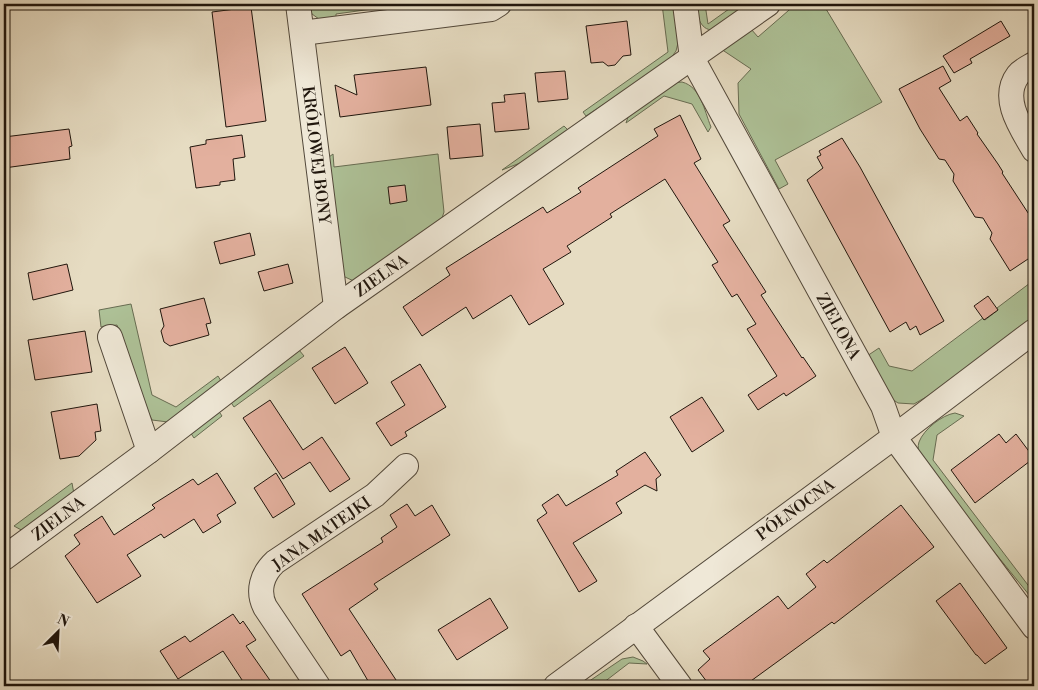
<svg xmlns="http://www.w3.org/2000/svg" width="1038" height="690" viewBox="0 0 1038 690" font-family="'Libre Bodoni',serif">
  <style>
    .green { fill: #aec298; stroke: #676c52 }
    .building { fill: #e3b09e; stroke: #20160d }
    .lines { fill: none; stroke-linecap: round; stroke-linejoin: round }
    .minor-casing { stroke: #52483a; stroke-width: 26 }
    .minor { stroke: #efe8d7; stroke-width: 24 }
    .labels { text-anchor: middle; stroke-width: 4; stroke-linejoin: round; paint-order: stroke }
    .street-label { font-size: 16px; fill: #20160d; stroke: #efe8d7 }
  </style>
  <rect width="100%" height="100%" fill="#e6dcc2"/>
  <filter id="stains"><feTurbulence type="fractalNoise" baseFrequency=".004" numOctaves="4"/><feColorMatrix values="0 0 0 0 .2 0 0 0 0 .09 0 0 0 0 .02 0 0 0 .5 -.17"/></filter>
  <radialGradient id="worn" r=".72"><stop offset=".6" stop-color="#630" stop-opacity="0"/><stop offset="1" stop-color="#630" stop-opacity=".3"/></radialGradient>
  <g class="green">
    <polygon points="307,4 371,4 372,9 336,14 336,17 319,19 312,14"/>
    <polygon points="662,4 674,4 679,39 676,51 671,58 642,79 586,116 583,112 668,52"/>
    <path d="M 695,4 L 705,4 L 708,24 L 736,4 L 738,4 L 740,12 C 733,17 724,26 716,29 C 701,34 696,14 695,4 Z"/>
    <polygon points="796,4 823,4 882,102 775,160 788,184 779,189 739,114 738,83 751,69 721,49 751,29 758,37"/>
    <path d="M 682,82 C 701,87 704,110 711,127 L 708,132 L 692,104 L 664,96 L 626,123 L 628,117 L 671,83 Z"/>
    <polygon points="564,126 569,131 528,160 502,170"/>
    <polygon points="333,154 334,167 438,154 444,212 440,224 356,282 345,277 339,269 329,157"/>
    <polygon points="1034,280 1034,318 933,393 914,404 898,403 889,397 867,356 879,348 889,366 912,371 983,318 985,320 998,310 997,308"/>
    <polygon points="131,304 152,395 176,407 218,376 221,381 168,422 152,420 138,392 117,325 101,327 99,310"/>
    <polygon points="299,350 304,356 234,407 230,401"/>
    <polygon points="218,410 222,416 194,438 190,432"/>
    <path d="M 955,413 L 964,416 L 937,435 L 933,460 L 1034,593 L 1034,601 L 927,469 C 922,461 916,451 919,442 C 924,429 942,415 955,413 Z"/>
    <polygon points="72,483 74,494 25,532 14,526"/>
    <polygon points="633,657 643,661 647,664 629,663 599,686 582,686 622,659"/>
  </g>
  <g class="building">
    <polygon points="251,7 266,121 226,127 212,12"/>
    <polygon points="627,21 631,55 623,56 615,65 608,66 603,62 591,63 586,26"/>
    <polygon points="1001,21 1010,36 970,59 972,63 954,73 943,56"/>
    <polygon points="943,66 951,81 939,88 960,121 967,116 978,133 977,134 998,164 1003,172 1002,173 1034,222 1034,255 1010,271 990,239 992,233 983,218 975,217 953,181 954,174 945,160 939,159 920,129 899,89"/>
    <polygon points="426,67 431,105 340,117 335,85 357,95 354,75"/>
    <polygon points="565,71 568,99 538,102 535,73"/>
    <polygon points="525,93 529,129 495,132 492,103 505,102 504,95"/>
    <polygon points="680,115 701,159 694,163 730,221 723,225 766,292 761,295 802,358 803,357 816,376 786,396 784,393 758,410 748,395 777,376 747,329 756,324 737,294 732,297 712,265 718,262 665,179 610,214 612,217 567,246 571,252 543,269 564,304 529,325 511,295 473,319 466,307 422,336 403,307 450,275 446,268 543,207 547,213 581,192 578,188 658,136 654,129"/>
    <polygon points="480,124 483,156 450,159 447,127"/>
    <polygon points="69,129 72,146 69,147 70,159 4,168 4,137"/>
    <polygon points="242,135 245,157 233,159 235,180 220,182 220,185 196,188 190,147 206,144 206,140"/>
    <polygon points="842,138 860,167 944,321 920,335 916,326 910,330 906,322 890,332 807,180 823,168 817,157 821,155 819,151"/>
    <polygon points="405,185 407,201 390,204 388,187"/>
    <polygon points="250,233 255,255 220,264 214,242"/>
    <polygon points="67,264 73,290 33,300 28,273"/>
    <polygon points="288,264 293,283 264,291 258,272"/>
    <polygon points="988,296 998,310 984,320 974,306"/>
    <polygon points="204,298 211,323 206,324 209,335 170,346 164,342 161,331 164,326 160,309"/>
    <polygon points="85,331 92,372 35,380 28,340"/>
    <polygon points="345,347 368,383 335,404 312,368"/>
    <polygon points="420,364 446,407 405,432 407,436 391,446 376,423 405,405 391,382"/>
    <polygon points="702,397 724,431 692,452 670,417"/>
    <polygon points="270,400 303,450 322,437 350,479 330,492 310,462 283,479 243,418"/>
    <polygon points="97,404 101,431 95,432 96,440 79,456 60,459 51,412"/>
    <polygon points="999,434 1006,443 1016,434 1034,458 975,503 951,470"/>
    <polygon points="645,452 661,475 656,479 657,491 645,485 616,503 622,513 573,543 597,581 579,592 537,520 547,513 542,505 558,494 566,506 618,475 616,471"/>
    <polygon points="217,473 236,503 217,515 221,522 203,533 194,519 164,538 161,534 127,555 141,576 97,603 65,556 80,544 74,535 102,516 114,535 155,508 152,505 193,479 198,485"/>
    <polygon points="276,473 295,504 273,518 254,488"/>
    <polygon points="407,504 415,516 432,505 450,535 374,584 378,589 349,609 400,686 371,686 350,650 341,656 302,594 383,542 381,538 397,527 390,515"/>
    <polygon points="901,505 934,547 834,624 832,622 744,686 710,686 698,670 710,659 703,651 778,596 788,609 816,587 806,574 824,560 827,563"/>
    <polygon points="960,583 1007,648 985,664 977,655 976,655 936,601"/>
    <polygon points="490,598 508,628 457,660 438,630"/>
    <polygon points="233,614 240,624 243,621 256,640 246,646 274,686 246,686 223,651 178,679 160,651 185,636 190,642"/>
  </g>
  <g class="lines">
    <defs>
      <g id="minor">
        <polyline points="298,4 336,307"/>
        <polyline points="685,4 692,58 883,406 894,437 1034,627"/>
        <polyline points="302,33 491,9 499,4"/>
        <path d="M 1034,64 C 1029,67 1022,70 1018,75 C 1000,99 1022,129 1034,150"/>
        <polyline points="110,337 149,451"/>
        <polyline points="4,558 149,451 336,307 768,4"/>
        <polyline points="636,626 680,686"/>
        <path d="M 318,686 L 265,607 C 257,591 262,574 275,562 L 375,495 L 406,466"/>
        <polyline points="556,686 894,437 1034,331"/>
      </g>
    </defs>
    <use href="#minor" class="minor-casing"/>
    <use href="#minor" class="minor"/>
  </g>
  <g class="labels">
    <g class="street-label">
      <text transform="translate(317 155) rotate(83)" y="6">KRÓLOWEJ BONY</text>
      <text transform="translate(381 275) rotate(-35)" y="6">ZIELNA</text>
      <text transform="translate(839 326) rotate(61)" y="6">ZIELONA</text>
      <text transform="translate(795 509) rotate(-36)" y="6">PÓŁNOCNA</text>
      <text transform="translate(58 518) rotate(-37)" y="6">ZIELNA</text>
      <text transform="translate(321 533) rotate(-35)" y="6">JANA MATEJKI</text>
    </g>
  </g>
  <rect width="1038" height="690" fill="none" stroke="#e6dcc2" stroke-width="20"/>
  <rect x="5" y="5" width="1028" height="680" fill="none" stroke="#20160d" stroke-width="2.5"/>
  <rect x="10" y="10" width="1018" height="670" fill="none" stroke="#20160d"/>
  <g transform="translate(58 632) rotate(24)" stroke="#efe8d7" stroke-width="4" paint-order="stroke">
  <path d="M0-4L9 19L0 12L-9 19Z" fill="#20160d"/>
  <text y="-8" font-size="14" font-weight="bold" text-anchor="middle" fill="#20160d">N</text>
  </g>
  <rect width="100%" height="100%" filter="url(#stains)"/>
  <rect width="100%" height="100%" fill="url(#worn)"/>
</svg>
